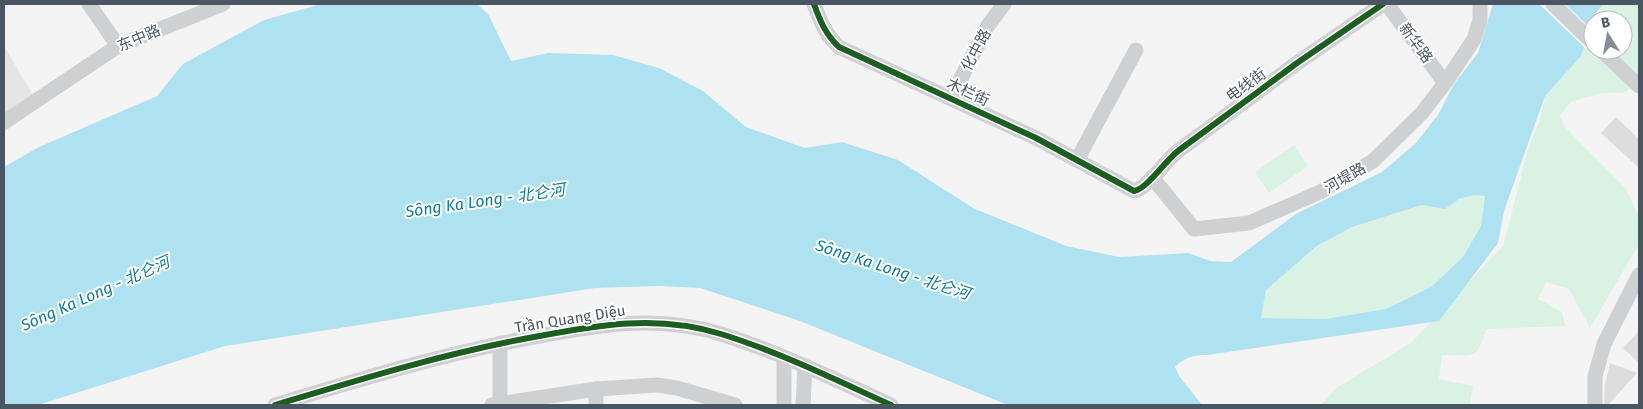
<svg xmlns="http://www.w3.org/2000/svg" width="1643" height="409" viewBox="0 0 1643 409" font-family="'Fira Sans','Noto Sans SC',sans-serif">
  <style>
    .education { fill: #e6e5e6 }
    .green { fill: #d9f2e3 }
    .water { fill: #aee2f0; fill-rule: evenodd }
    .pier { fill: #f4f4f4 }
    .building { fill: #ddddde }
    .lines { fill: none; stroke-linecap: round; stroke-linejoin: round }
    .minor { stroke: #ced0d2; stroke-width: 15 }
    .cycleway-casing { stroke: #fff; stroke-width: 9 }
    .cycleway { stroke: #1b5e20; stroke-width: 6 }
    .labels { text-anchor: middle; stroke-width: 4; stroke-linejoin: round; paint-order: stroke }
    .street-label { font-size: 15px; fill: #4a5661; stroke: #fff }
    .water-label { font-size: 16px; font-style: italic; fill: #0c7c9b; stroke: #fff }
  </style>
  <rect width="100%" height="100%" fill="#f4f4f4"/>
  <polygon class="education" points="4,46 40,107 4,132"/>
  <g class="green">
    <path d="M 1604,4 L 1639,4 L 1639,83 L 1626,92 L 1597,94 L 1571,102 L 1560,115 L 1564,126 L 1626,189 L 1638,215 L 1639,223 L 1639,244 L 1590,328 L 1569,289 L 1546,282 L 1538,299 L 1562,312 L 1565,326 L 1486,329 C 1477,361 1474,355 1442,355 L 1439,379 L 1473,386 L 1470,404 L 1321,405 L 1336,388 L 1411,343 L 1503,246 L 1529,146 L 1540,120 L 1545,96 L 1581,56 L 1593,21 L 1593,50 L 1623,50 L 1623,20 L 1593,20 Z"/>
    <polygon points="1294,145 1308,166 1269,193 1255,172"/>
    <polygon points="1473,195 1485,196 1481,226 1463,257 1431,287 1386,309 1325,319 1261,319 1266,290 1318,246 1352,227 1422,205 1445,209 1459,199"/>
  </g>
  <path class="water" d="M 321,4 L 477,4 L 488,14 L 511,61 L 548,53 L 613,55 L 659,68 L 703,91 L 746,127 L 805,148 L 842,142 L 898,160 L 973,208 L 1066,246 L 1119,257 L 1189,253 L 1210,261 L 1231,262 L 1296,214 L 1382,172 L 1416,143 L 1438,115 L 1454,84 L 1478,53 L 1493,4 L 1604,4 L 1595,14 L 1581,56 L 1545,96 L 1504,211 L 1498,243 L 1439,321 L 1207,355 C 1194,355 1185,357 1175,367 L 1179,376 L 1202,405 L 1008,405 L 800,321 L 700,288 L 660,286 L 595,288 L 225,346 L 38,405 L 4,405 L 4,167 L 39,147 L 157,96 L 183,64 L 264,20 ZM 1473,195 L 1485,196 L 1481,226 L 1463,257 L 1431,287 L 1386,309 L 1325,319 L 1261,318 L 1266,290 L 1317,246 L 1352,227 L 1422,205 L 1445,209 L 1459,199 Z"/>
  <polygon class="pier" points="1539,4 1565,4 1592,30 1586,49"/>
  <g class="building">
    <polygon points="1616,117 1639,139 1639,168 1601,133"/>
    <polygon points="1639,331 1639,363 1623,348"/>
    <polygon points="1610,363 1637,373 1608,405 1604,405 1605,384"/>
  </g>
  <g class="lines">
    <g class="minor">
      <polyline points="89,4 118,46"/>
      <path d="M 814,4 C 820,21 826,35 839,47 L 1036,138 L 1134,191 C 1147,189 1166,160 1178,151 L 1297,63 L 1383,4"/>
      <polyline points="1387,4 1445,83"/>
      <polyline points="1553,4 1593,43"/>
      <polyline points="1601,50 1639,86"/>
      <polyline points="951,98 987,27 1004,4"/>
      <polyline points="4,122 118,46 223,4"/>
      <polyline points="1077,160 1136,50"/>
      <polyline points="1152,177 1194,229 1249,223 1320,192 1373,161 1421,114 1445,83 1474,39 1480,20 1480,4"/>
      <polyline points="500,343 500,405"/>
      <polyline points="784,358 784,405"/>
      <path d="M 275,405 C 361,379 446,353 534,337 C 598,325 657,314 721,334 C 779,352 836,380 891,405"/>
      <polyline points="492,405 596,389 657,385 677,388 735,405"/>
      <polyline points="596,405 596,389"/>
      <polyline points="803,405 805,367"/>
      <polyline points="1595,405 1595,376 1604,344 1639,275"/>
    </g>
    <defs>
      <g id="cycleway">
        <path d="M 814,4 C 820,21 826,35 839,47 L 1036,138 L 1134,191 C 1147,189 1166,160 1178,151 L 1297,63 L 1383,4"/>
        <path d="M 275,405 C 361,379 446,353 534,337 C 598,325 657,314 721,334 C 779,352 836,380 891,405"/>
      </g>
    </defs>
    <use href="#cycleway" class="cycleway-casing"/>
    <use href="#cycleway" class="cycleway"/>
  </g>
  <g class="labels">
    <g class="street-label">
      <text transform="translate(139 38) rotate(-23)" y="5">东中路</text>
      <text transform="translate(1416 43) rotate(54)" y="5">新华路</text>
      <text transform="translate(976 50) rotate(-62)" y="5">化中路</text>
      <text transform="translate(1246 85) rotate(-36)" y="5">电线街</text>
      <text transform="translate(968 92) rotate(25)" y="5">木栏街</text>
      <text transform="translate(1345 178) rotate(-30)" y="5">河堤路</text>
      <text transform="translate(570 319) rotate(-9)" y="5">Trần Quang Diệu</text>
    </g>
    <g class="water-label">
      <text transform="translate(485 200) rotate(-8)" y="6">Sông Ka Long - 北仑河</text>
      <text transform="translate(893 269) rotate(18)" y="6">Sông Ka Long - 北仑河</text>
      <text transform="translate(95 293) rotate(-24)" y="6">Sông Ka Long - 北仑河</text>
    </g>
  </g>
  <rect width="1643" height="409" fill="none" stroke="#4a5661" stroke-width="10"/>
  <g transform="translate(1608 35) rotate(349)"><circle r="24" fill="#ffffff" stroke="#b7bbc0"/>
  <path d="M0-4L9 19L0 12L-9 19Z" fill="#868d94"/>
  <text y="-8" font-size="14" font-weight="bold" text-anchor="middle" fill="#4a5661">B</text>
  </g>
</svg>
